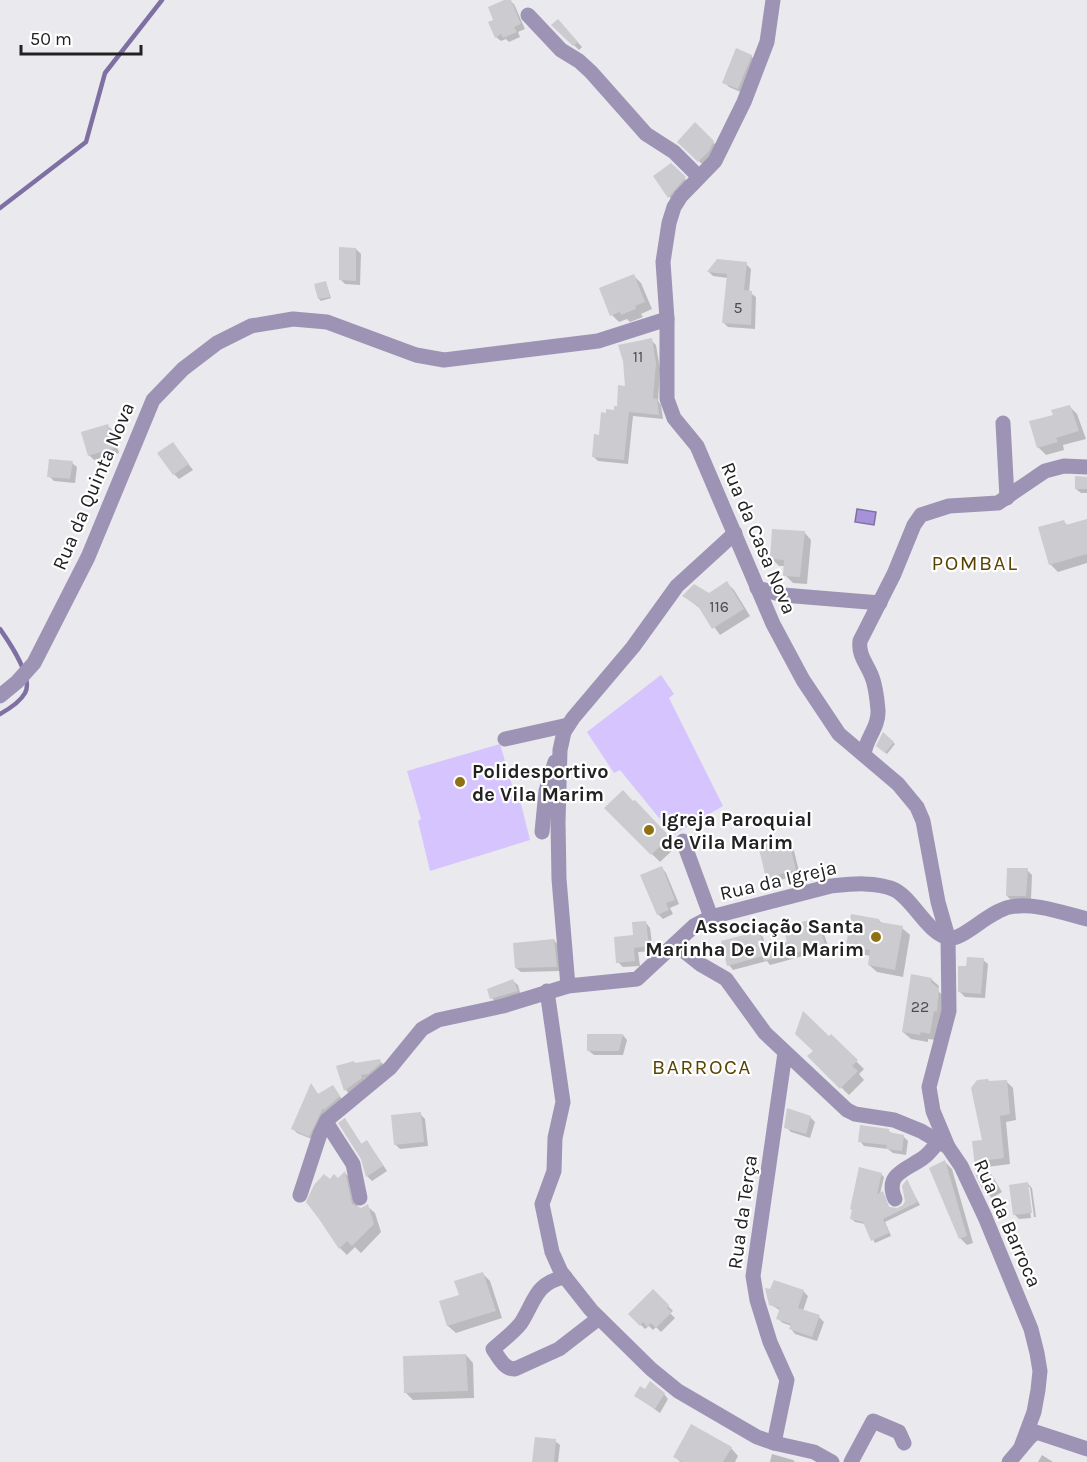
<svg xmlns="http://www.w3.org/2000/svg" width="1087" height="1462" viewBox="0 0 1087 1462" font-family="Karla,sans-serif">
  <style>
    .green { fill: #d5c4fe }
    .water { fill: #a791da; stroke: #7f70a3; stroke-width: 1.5 }
    .shadow { fill: #0003 }
    .lines { fill: none; stroke-linecap: round; stroke-linejoin: round }
    .stream { stroke: #7f70a3; stroke-width: 4.5 }
    .building { fill: #cccbcf }
    .minor { stroke: #9d94b5; stroke-width: 15 }
    .poi-dot { fill: #8f7014; stroke: #fff; stroke-width: 2 }
    .labels { text-anchor: middle; stroke-width: 4.5; stroke-linejoin: round; paint-order: stroke }
    .number-label { font-size: 16px; fill: #4c4c4e }
    .street-label { font-size: 20px; fill: #222223; stroke: #fff }
    .poi-label { font-size: 20px; font-weight: bold; fill: #222223; stroke: #fff; text-anchor: start }
    .neighbourhood-label { font-size: 21px; letter-spacing: 1.5px; fill: #5a4403; stroke: #fff }
  </style>
  <rect width="100%" height="100%" fill="#eae9ed"/>
  <g class="green">
    <polygon points="661,675 674,694 669,698 723,806 673,835 620,770 614,773 587,732"/>
    <polygon points="500,744 514,792 518,792 530,840 430,871 418,821 421,819 407,771"/>
  </g>
  <polygon class="water" points="857,509 876,512 874,525 855,522"/>
  <g class="shadow">
    <polygon points="508,0 514,4 525,29 518,32 520,37 509,42 506,39 501,41 496,37 495,21"/>
    <polygon points="558,21 582,47 579,50 553,25"/>
    <polygon points="751,56 756,61 743,93 729,87 724,82"/>
    <polygon points="695,125 718,147 704,166 679,142"/>
    <polygon points="671,165 689,183 673,202 655,176"/>
    <polygon points="356,249 361,254 360,285 345,284 340,279"/>
    <polygon points="746,264 751,269 749,292 756,297 755,329 728,327 723,322 728,278 713,276 709,272"/>
    <polygon points="634,276 641,283 652,309 641,314 643,317 630,322 627,319 619,322 612,315"/>
    <polygon points="326,283 331,298 321,301 319,299"/>
    <polygon points="651,340 656,345 660,369 658,401 661,405 663,419 633,416 628,464 598,461 593,456 600,436 618,408"/>
    <polygon points="1069,406 1077,414 1086,439 1063,445 1064,450 1046,455 1038,447 1054,416"/>
    <polygon points="108,426 113,431 119,453 94,460 89,455"/>
    <polygon points="173,444 193,470 179,479 174,474"/>
    <polygon points="72,463 77,467 75,483 54,481 49,476"/>
    <polygon points="1087,478 1087,493 1081,493 1076,489"/>
    <polygon points="1087,520 1087,563 1058,572 1050,564 1064,522 1068,526"/>
    <polygon points="804,532 811,540 807,584 793,583 785,575 786,566 779,566 771,558"/>
    <polygon points="727,583 734,590 750,616 720,635 702,610 684,596 709,595"/>
    <polygon points="883,735 895,744 887,754 878,746"/>
    <polygon points="606,808 643,810 677,846 660,862"/>
    <polygon points="788,839 792,843 800,875 772,882 767,877"/>
    <polygon points="662,868 666,873 679,904 670,908 673,914 663,919 658,914"/>
    <polygon points="1027,870 1032,875 1031,900 1012,901 1007,896"/>
    <polygon points="816,920 821,925 829,949 770,965 767,961 733,970 729,965 758,932 763,937 766,949 789,943"/>
    <polygon points="879,920 883,925 902,928 910,935 903,977 877,972 869,965 871,956 855,953 848,946"/>
    <polygon points="646,923 650,928 653,951 638,952 640,966 623,967 618,962 634,936"/>
    <polygon points="554,940 558,945 561,971 521,972 516,968"/>
    <polygon points="983,960 988,964 985,998 965,997 960,992 967,968"/>
    <polygon points="931,979 939,986 938,991 946,998 937,1040 928,1039 928,1042 911,1039 903,1032"/>
    <polygon points="513,981 518,985 521,996 496,1003 492,998"/>
    <polygon points="623,1035 627,1040 623,1055 594,1055 589,1051"/>
    <polygon points="831,1036 864,1069 859,1074 864,1080 849,1095 809,1056"/>
    <polygon points="379,1060 383,1064 372,1077 364,1079 365,1083 349,1094 346,1090 356,1065"/>
    <polygon points="1007,1082 1013,1088 1016,1120 1006,1122 1010,1164 987,1167 1002,1192 992,1198 986,1192 978,1175 990,1083"/>
    <polygon points="311,1086 319,1095 333,1087 344,1102 314,1140 297,1133 293,1129"/>
    <polygon points="420,1114 425,1119 428,1146 400,1149 395,1144"/>
    <polygon points="810,1117 815,1122 810,1138 791,1132 786,1127"/>
    <polygon points="349,1125 362,1145 367,1142 371,1147 387,1171 372,1181 367,1176 363,1158"/>
    <polygon points="889,1131 892,1134 903,1136 908,1141 906,1155 893,1153 888,1149 864,1146 860,1141"/>
    <polygon points="945,1162 952,1169 973,1243 967,1245 960,1238"/>
    <polygon points="345,1173 352,1180 358,1208 362,1209 367,1206 375,1213 381,1232 361,1253 355,1247 347,1255 340,1248 321,1218 330,1181 338,1180"/>
    <polygon points="881,1174 884,1177 880,1194 882,1193 885,1196 889,1207 899,1210 906,1202 907,1182 920,1205 885,1222 891,1236 875,1243 865,1224 855,1222 851,1218"/>
    <polygon points="1028,1184 1032,1188 1036,1217 1034,1217 1030,1187 1027,1187 1031,1218 1019,1219 1014,1214"/>
    <polygon points="482,1273 490,1281 502,1318 456,1333 448,1326 441,1302 461,1295"/>
    <polygon points="653,1291 673,1311 670,1313 675,1318 661,1332 656,1327 653,1330 649,1326 645,1329 630,1314"/>
    <polygon points="803,1291 808,1296 803,1311 819,1317 824,1322 817,1341 795,1334 791,1329 792,1326 783,1323 778,1319 781,1311 770,1304"/>
    <polygon points="466,1355 473,1363 474,1398 413,1400 405,1392"/>
    <polygon points="646,1391 664,1394 668,1399 660,1413 636,1396"/>
    <polygon points="555,1441 560,1445 558,1462 534,1462"/>
    <polygon points="731,1448 738,1456 735,1462 680,1462 675,1456"/>
    <polygon points="772,1454 793,1460 795,1462 770,1462"/>
    <polygon points="1042,1455 1053,1462 1038,1462"/>
  </g>
  <g class="lines">
    <g class="stream">
      <polyline points="0,208 86,142 105,73 162,0"/>
      <path d="M 0,629 C 9,642 34,678 25,693 C 20,702 9,709 0,714"/>
    </g>
  </g>
  <g class="building">
    <polygon points="504,0 511,0 521,24 514,27 517,32 503,38 501,34 495,38 488,22 493,20 488,7"/>
    <polygon points="558,19 578,42 573,46 551,25"/>
    <polygon points="736,48 752,55 738,89 722,83"/>
    <polygon points="695,122 714,141 709,151 698,162 677,142"/>
    <polygon points="671,163 686,177 668,198 653,176"/>
    <polygon points="339,247 356,248 356,281 339,280"/>
    <polygon points="717,259 747,262 744,290 752,291 751,325 722,323 727,274 707,272"/>
    <polygon points="634,274 645,302 635,306 636,309 621,315 620,312 610,316 599,288"/>
    <polygon points="326,281 330,297 318,299 314,284"/>
    <polygon points="652,338 656,363 653,398 657,399 659,415 629,412 624,460 592,457 594,434 599,435 601,412 606,413 606,409 614,410 614,406 617,406 618,385 625,386 623,361 618,345"/>
    <polygon points="1070,405 1079,431 1056,438 1058,442 1037,448 1029,421 1053,415 1051,410"/>
    <polygon points="108,424 115,448 88,456 81,432"/>
    <polygon points="173,442 189,464 173,475 157,453"/>
    <polygon points="49,459 73,461 70,479 47,477"/>
    <polygon points="1075,476 1087,477 1087,489 1075,489"/>
    <polygon points="1087,519 1087,554 1049,565 1038,527 1064,520 1066,525"/>
    <polygon points="772,529 805,531 800,577 783,576 784,560 770,559"/>
    <polygon points="727,581 744,609 712,629 698,606 682,596 694,584 709,593"/>
    <polygon points="883,732 894,742 885,753 876,746"/>
    <polygon points="623,790 633,801 635,800 670,837 651,855 604,808"/>
    <polygon points="788,837 796,870 766,878 758,845"/>
    <polygon points="662,866 675,900 666,903 669,910 657,915 640,875"/>
    <polygon points="1007,868 1028,868 1026,896 1006,896"/>
    <polygon points="851,914 879,919 879,922 903,926 895,970 868,965 870,950 846,946"/>
    <polygon points="817,918 825,945 764,961 763,956 727,966 721,941 759,931 764,948 787,942 783,927"/>
    <polygon points="646,921 649,946 634,948 635,961 616,963 614,937 633,935 632,922"/>
    <polygon points="554,939 557,967 515,968 513,943"/>
    <polygon points="967,957 984,958 981,994 958,992 958,966 966,966"/>
    <polygon points="911,974 932,978 931,982 939,989 937,1012 934,1011 930,1034 921,1032 920,1035 902,1032"/>
    <polygon points="513,979 518,991 490,999 487,989"/>
    <polygon points="803,1011 829,1036 831,1034 858,1060 852,1066 858,1071 840,1089 807,1056 813,1051 795,1034"/>
    <polygon points="587,1034 623,1034 619,1051 587,1051"/>
    <polygon points="380,1059 381,1063 368,1074 361,1075 362,1078 344,1091 336,1066 354,1061 355,1063"/>
    <polygon points="988,1079 989,1081 1007,1080 1010,1114 1000,1116 1004,1158 982,1161 997,1185 984,1193 976,1176 972,1141 982,1140 971,1088 977,1080"/>
    <polygon points="311,1083 318,1094 333,1085 340,1096 324,1110 323,1108 309,1137 291,1129"/>
    <polygon points="787,1108 811,1116 806,1134 784,1128"/>
    <polygon points="421,1112 424,1142 394,1145 391,1115"/>
    <polygon points="345,1118 361,1144 367,1140 383,1166 366,1177 361,1159 338,1123"/>
    <polygon points="860,1125 889,1129 889,1132 904,1135 902,1151 886,1149 887,1145 858,1142"/>
    <polygon points="945,1160 967,1236 959,1239 929,1168"/>
    <polygon points="859,1167 882,1173 877,1194 883,1191 889,1207 897,1208 903,1205 905,1201 902,1186 907,1179 918,1202 883,1219 889,1233 871,1241 863,1222 850,1219 852,1210 850,1209"/>
    <polygon points="345,1171 352,1204 361,1208 368,1204 374,1224 352,1246 347,1241 339,1249 319,1219 306,1202 314,1185 324,1174 330,1179 334,1174 338,1178"/>
    <polygon points="1028,1182 1032,1213 1013,1215 1009,1185"/>
    <polygon points="483,1272 496,1311 447,1326 439,1301 459,1295 454,1281"/>
    <polygon points="774,1280 804,1290 798,1308 820,1315 812,1337 789,1329 791,1324 776,1319 780,1308 769,1305 765,1288 770,1289"/>
    <polygon points="653,1289 669,1305 667,1308 672,1312 656,1328 651,1323 647,1327 643,1322 640,1326 628,1314"/>
    <polygon points="466,1354 468,1391 404,1393 403,1356"/>
    <polygon points="650,1381 665,1393 655,1409 634,1396 640,1386 645,1389"/>
    <polygon points="691,1424 732,1447 723,1462 682,1462 673,1457"/>
    <polygon points="535,1437 556,1439 554,1462 532,1462"/>
  </g>
  <g class="lines">
    <g class="minor">
      <polyline points="773,0 767,42 744,102 715,161 681,196 674,207 669,223 663,262 667,319 667,399 674,418 697,446 773,624 803,680 839,734 898,784 917,807 923,821 938,902 948,937 949,1011 929,1087 933,1111 948,1147"/>
      <polyline points="528,15 561,50 579,61 591,72 646,134 674,152 699,177"/>
      <polyline points="1003,423 1007,498"/>
      <polyline points="757,588 783,595 880,603"/>
      <polyline points="0,696 17,682 34,663 88,557 153,400 183,369 217,343 251,326 293,319 327,322 416,355 444,360 598,341 667,319"/>
      <polyline points="505,739 568,725"/>
      <path d="M 864,755 C 865,739 879,728 878,710 C 877,699 876,687 872,677 C 867,664 858,655 860,641 L 894,574 L 914,525 L 921,515 L 949,506 L 998,503 L 1045,471 L 1064,466 L 1087,467"/>
      <polyline points="542,832 546,791 555,762"/>
      <polyline points="683,841 711,917"/>
      <polyline points="675,944 700,964 726,979 765,1033 847,1110 855,1114 894,1120 921,1131 948,1147 961,1166 985,1217 1031,1329 1037,1353 1040,1371 1038,1390 1034,1412 1021,1447"/>
      <polyline points="568,986 559,879 558,822 560,750 564,732 573,718 633,647 677,586 735,533"/>
      <polyline points="547,991 563,1102 555,1138 554,1171 542,1204 552,1252 561,1272 591,1310 651,1369 678,1391 757,1437 774,1443 814,1452 832,1462"/>
      <polyline points="326,1122 353,1164 360,1198"/>
      <path d="M 300,1195 L 320,1134 L 327,1120 L 390,1068 L 422,1029 L 438,1020 L 503,1006 L 568,986 L 637,979 L 694,926 L 711,917 L 831,886 C 850,884 877,881 895,890 C 914,900 928,935 950,938 C 963,940 989,911 1010,907 C 1034,902 1063,913 1087,919"/>
      <path d="M 895,1199 C 884,1174 906,1170 923,1158 C 929,1154 934,1147 939,1141"/>
      <path d="M 565,1277 C 535,1283 535,1301 521,1323 C 513,1333 502,1341 493,1349 C 499,1358 504,1369 515,1369 L 559,1349 L 599,1318"/>
      <polyline points="774,1443 787,1380 770,1342 757,1300 753,1276 785,1053"/>
      <polyline points="851,1462 873,1421 899,1432 904,1443"/>
      <polyline points="1009,1462 1030,1437 1036,1432 1087,1449"/>
    </g>
  </g>
  <g class="poi-dot">
    <circle cx="460" cy="782" r="6"/>
    <circle cx="649" cy="830" r="6"/>
    <circle cx="876" cy="937" r="6"/>
  </g>
  <g class="labels">
    <g class="number-label">
      <text x="738" y="313">5</text>
      <text x="638" y="362">11</text>
      <text x="719" y="612">116</text>
      <text x="920" y="1012">22</text>
    </g>
    <g class="street-label">
      <text transform="translate(93 486) rotate(-67)" y="7">Rua da Quinta Nova</text>
      <text transform="translate(759 538) rotate(67)" y="7">Rua da Casa Nova</text>
      <text transform="translate(778 880) rotate(-13)" y="7">Rua da Igreja</text>
      <text transform="translate(742 1212) rotate(-82)" y="7">Rua da Terça</text>
      <text transform="translate(1008 1223) rotate(66)" y="7">Rua da Barroca</text>
    </g>
    <g class="poi-label">
      <text x="472" y="778">Polidesportivo<tspan x="472" dy="23">de Vila Marim</tspan></text>
      <text x="661" y="826">Igreja Paroquial<tspan x="661" dy="23">de Vila Marim</tspan></text>
      <text x="864" y="933" text-anchor="end">Associação Santa<tspan x="864" dy="23">Marinha De Vila Marim</tspan></text>
    </g>
    <g class="neighbourhood-label">
      <text x="975" y="570">POMBAL</text>
      <text x="702" y="1074">BARROCA</text>
    </g>
  </g>
  <path d="M21 45v9h120v-9" fill="none" stroke="#222223" stroke-width="3"/>
  <text x="30" y="45" font-size="18" fill="#222223" stroke="#ffffff" stroke-width="4.5" paint-order="stroke">50 m</text>
</svg>
